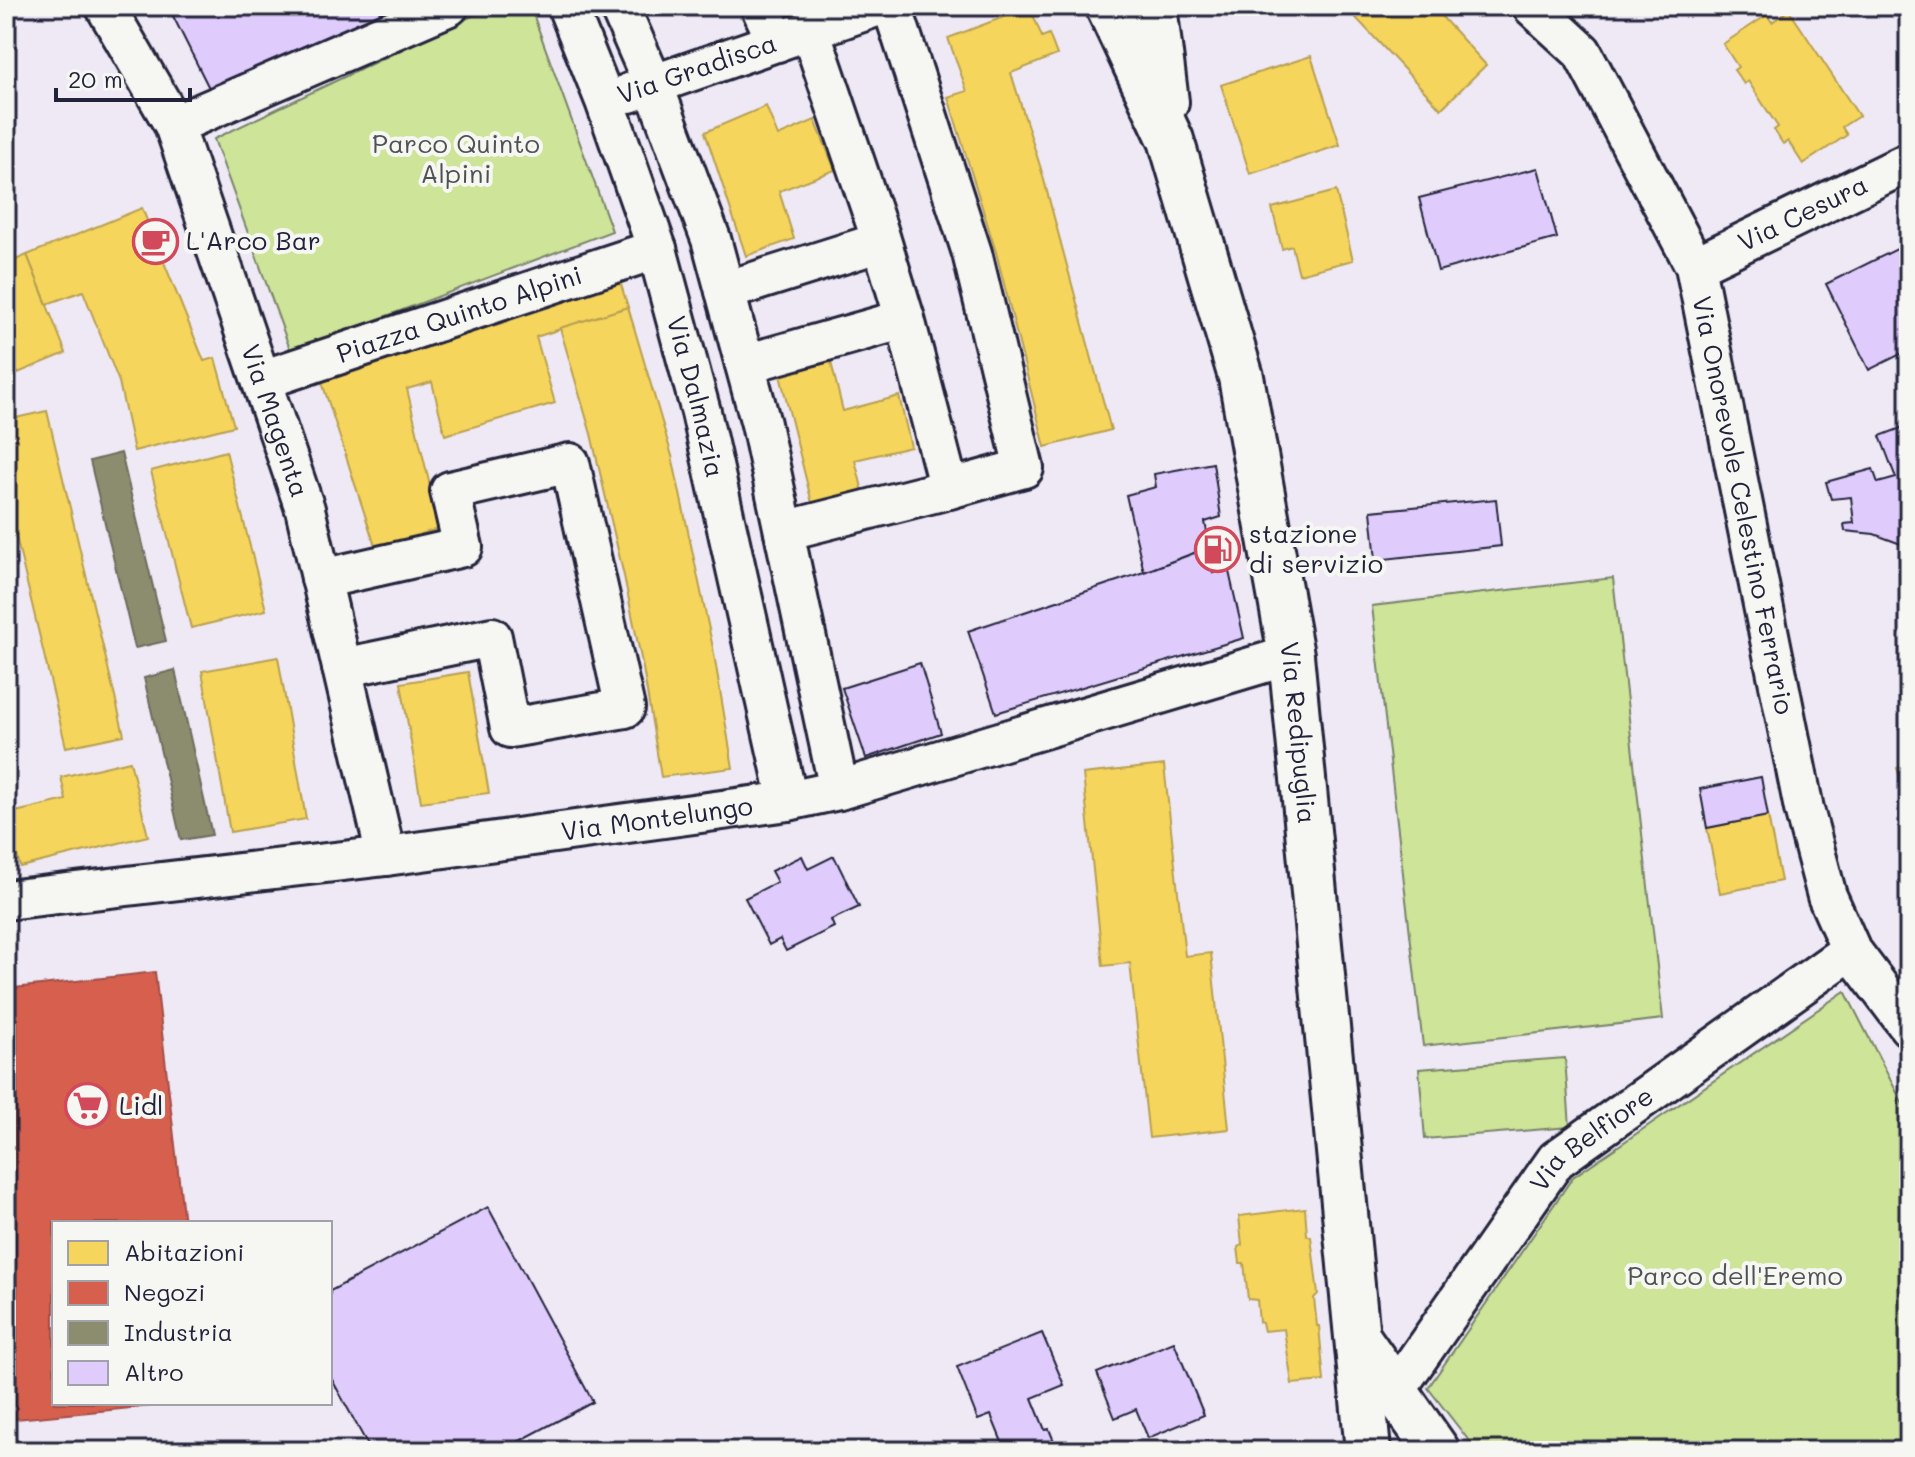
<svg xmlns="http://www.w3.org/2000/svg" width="1915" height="1457" viewBox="0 0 1915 1457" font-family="Mali,sans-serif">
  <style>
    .green { fill: #cde499; stroke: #78836a; stroke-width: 2 }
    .homes { fill: #f6d55c; stroke: #b69f52; stroke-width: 2 }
    .shops { fill: #d6604d; stroke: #a04d48; stroke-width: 2 }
    .industry { fill: #8c8c6e; stroke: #6c6c5f; stroke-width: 2 }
    .building { fill: #dfccfd; stroke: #22223b; stroke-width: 2 }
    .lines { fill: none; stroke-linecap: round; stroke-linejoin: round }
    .street-casing { stroke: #22223b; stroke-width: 44 }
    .secondary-casing { stroke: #22223b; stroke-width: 50 }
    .street { stroke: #f6f6f2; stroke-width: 38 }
    .secondary { stroke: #f6f6f2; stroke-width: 44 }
    .labels { text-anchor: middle; stroke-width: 8; stroke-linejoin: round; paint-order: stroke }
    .street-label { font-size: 26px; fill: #22223b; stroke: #f6f6f2 }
    .park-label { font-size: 26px; fill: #4d5252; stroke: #f6f6f2 }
    .poi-label { font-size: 26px; fill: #22223b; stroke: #f6f6f2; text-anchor: start }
  </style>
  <rect width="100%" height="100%" fill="#efe9f5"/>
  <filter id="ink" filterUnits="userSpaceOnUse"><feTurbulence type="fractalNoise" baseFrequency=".0125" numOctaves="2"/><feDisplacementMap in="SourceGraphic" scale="16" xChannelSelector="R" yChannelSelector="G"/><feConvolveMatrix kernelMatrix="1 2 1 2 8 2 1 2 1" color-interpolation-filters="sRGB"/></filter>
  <g filter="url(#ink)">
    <g class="green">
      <polygon points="493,6 530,6 612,231 291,352 214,139"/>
      <polygon points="1613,578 1663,1019 1423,1046 1372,606"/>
      <polygon points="1845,991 1909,1116 1909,1451 1477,1451 1428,1388 1573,1177"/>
      <polygon points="1565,1058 1570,1127 1425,1139 1419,1069"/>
    </g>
    <g class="homes">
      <polygon points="1345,6 1432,6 1486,65 1441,109"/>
      <polygon points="1889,6 1909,6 1909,23 1905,26"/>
      <polygon points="1030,7 1042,37 1049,34 1057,55 1011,73 1041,169 1111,430 1045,447 996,252 948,97 967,91 948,38"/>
      <polygon points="1789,10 1859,116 1842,127 1847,135 1803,164 1788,141 1783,144 1774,130 1778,127 1748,81 1744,84 1734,70 1738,67 1723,44 1767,15 1772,22"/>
      <polygon points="1311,56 1340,145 1250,174 1221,85"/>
      <polygon points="766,106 778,136 815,120 835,170 779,191 794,239 746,256 705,132"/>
      <polygon points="1336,191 1353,260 1299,274 1292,246 1282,249 1272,208"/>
      <polygon points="142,208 204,361 215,358 234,426 134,451 119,382 83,291 47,304 27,255"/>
      <polygon points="27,255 66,353 6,378 6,264"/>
      <polygon points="618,275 628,307 536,337 555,403 445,435 432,382 407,389 440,528 376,549 319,373"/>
      <polygon points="628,307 672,456 713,648 733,768 661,777 643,668 624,576 591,434 560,328"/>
      <polygon points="831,362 843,411 899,396 911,447 855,460 863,492 812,503 780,375"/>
      <polygon points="47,411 124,735 66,747 6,495 6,420"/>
      <polygon points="226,451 266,610 191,628 151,471"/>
      <polygon points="278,657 306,819 230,832 202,671"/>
      <polygon points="468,672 489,793 421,802 401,683"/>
      <polygon points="130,761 148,836 20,867 7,814 66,800 61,777"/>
      <polygon points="1909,764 1909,800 1897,768"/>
      <polygon points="1164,765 1185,956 1211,953 1229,1129 1149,1138 1130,963 1103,966 1083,774"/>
      <polygon points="1768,816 1781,881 1720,893 1707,828"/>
      <polygon points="1305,1208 1307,1235 1311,1237 1318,1294 1314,1298 1317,1326 1319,1326 1324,1381 1292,1384 1284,1329 1264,1331 1262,1323 1259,1322 1257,1300 1248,1299 1244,1263 1240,1263 1238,1247 1242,1245 1239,1216"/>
    </g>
    <polygon class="shops" points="155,972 184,1223 54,1223 54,1403 184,1403 6,1420 6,989"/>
    <g class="industry">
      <polygon points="121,453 166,641 135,648 90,461"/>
      <polygon points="175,670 212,835 181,840 144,678"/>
    </g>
    <g class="building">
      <polygon points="168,6 396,6 210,90"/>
      <polygon points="1538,168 1557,238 1438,271 1419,198"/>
      <polygon points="1909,243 1909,350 1869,370 1826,284"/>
      <polygon points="1909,425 1909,547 1874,534 1845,531 1844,524 1854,523 1851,497 1831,499 1826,482 1873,469 1878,483 1896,478 1880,436"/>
      <polygon points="1213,463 1221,517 1205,522 1210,547 1144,572 1126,495 1156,487 1154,474"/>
      <polygon points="1496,499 1501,546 1376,560 1371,511"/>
      <polygon points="1210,547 1213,573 1228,567 1244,638 996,713 968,631 1144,572"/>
      <polygon points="920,663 941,733 866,758 842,688"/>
      <polygon points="1761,777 1768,816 1707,828 1700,789"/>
      <polygon points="802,856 808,869 834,856 859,907 831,920 834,927 786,951 780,939 769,945 745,898 777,882 771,871"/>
      <polygon points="488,1207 593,1402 501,1451 371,1451 330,1376 330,1291"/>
      <polygon points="1042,1333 1064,1385 1032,1398 1045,1430 1049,1429 1058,1451 1000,1451 999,1449 1004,1447 991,1415 978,1420 957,1367"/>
      <polygon points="1174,1342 1204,1415 1148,1438 1136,1409 1115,1418 1097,1373"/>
    </g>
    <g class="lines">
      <defs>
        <g id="street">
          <path id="s1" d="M 105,6 L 174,125 L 305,509 L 386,856"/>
          <path id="s2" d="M 567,6 L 605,101 L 657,249 L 701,412 L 788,801"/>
          <polyline points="619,6 653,84 711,239 761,424 839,790"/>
          <polyline points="760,6 777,42"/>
          <path id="s3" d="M 1532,6 L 1582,52 L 1695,266 L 1804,809 L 1827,896 L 1851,950 L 1909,1027"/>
          <polyline points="810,30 878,230 905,319 949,489 1024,468 972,253 892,6"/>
          <polyline points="629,93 879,6"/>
          <polyline points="174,125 449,6"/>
          <path id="s4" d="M 1695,266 L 1909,162"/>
          <polyline points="725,291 881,242"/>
          <polyline points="745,364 905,319"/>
          <path id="s5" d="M 262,380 L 657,249"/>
          <polyline points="784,531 949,489"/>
          <polyline points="321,579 463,547 450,491 570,463 625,708 510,728 492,637 342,668"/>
          <path id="s6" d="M 6,900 L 386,856 L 788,801 L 839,790 L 1291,655"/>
          <path id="s7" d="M 1395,1391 L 1556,1160 L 1851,950"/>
        </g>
        <g id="secondary">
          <path id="s8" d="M 1108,6 L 1171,140 L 1241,377 L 1291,655 L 1368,1451"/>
          <polyline points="1154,6 1166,102"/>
          <polyline points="1358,1338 1437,1451"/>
        </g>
      </defs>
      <use href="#street" class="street-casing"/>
      <use href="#secondary" class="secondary-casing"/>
      <use href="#street" class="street"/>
      <use href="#secondary" class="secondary"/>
    </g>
  </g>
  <defs>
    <symbol id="cafe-ring" viewBox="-11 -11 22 22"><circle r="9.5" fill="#f6f6f2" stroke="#d1495b" stroke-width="1.5"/><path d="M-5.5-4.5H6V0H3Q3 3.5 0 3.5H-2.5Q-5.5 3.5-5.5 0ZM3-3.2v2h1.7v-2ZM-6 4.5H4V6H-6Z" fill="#d1495b"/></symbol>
    <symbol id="fuel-ring" viewBox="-11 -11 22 22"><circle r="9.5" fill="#f6f6f2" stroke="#d1495b" stroke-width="1.5"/><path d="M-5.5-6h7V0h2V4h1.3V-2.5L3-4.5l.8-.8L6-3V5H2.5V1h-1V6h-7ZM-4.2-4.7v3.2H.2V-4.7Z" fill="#d1495b"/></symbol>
    <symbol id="supermarket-ring" viewBox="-11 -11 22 22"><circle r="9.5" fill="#f6f6f2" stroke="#d1495b" stroke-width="1.5"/><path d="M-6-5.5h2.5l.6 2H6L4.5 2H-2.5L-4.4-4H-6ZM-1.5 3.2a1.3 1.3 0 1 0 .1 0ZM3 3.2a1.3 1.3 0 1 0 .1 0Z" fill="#d1495b"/></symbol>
  </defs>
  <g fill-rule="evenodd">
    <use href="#cafe-ring" x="130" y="216" width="51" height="51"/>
    <use href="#fuel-ring" x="1192" y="524" width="51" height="51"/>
    <use href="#supermarket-ring" x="62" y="1080" width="51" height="51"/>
  </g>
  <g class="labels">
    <g class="street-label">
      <text transform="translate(697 69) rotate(-19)" y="9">Via Gradisca</text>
      <text dy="9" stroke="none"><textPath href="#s4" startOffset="120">Via Cesura</textPath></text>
      <text dy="9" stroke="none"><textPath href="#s5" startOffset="208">Piazza Quinto Alpini</textPath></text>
      <text dy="9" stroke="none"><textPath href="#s2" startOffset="412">Via Dalmazia</textPath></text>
      <text dy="9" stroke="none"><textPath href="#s1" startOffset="450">Via Magenta</textPath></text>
      <text dy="9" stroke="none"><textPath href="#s3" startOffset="554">Via Onorevole Celestino Ferrario</textPath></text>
      <text dy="9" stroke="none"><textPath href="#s8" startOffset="756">Via Redipuglia</textPath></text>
      <text dy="9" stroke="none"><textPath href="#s6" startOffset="656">Via Montelungo</textPath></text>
      <text dy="9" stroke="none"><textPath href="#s7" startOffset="322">Via Belfiore</textPath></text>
    </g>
    <g class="park-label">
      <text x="456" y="153">Parco Quinto<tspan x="456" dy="30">Alpini</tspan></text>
      <text x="1735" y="1285">Parco dell'Eremo</text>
    </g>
    <g class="poi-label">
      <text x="186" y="250">L'Arco Bar</text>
      <text x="1249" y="543">stazione<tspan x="1249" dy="30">di servizio</tspan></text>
      <text x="119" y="1115">Lidl</text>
    </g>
  </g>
  <rect width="1915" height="1457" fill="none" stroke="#f6f6f2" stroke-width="32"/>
  <rect x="16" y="16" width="1883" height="1425" fill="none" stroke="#22223b" stroke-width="3" filter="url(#ink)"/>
  <rect x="52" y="1221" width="280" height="184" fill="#f6f6f2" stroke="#a1a1a9" stroke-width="2"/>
  <rect x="68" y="1241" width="40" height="24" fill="#f6d55c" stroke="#a1a1a9" stroke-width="2"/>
  <text x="124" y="1261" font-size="24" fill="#22223b">Abitazioni</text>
  <rect x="68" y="1281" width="40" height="24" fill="#d6604d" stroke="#a1a1a9" stroke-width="2"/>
  <text x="124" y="1301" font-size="24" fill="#22223b">Negozi</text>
  <rect x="68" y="1321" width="40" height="24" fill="#8c8c6e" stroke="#a1a1a9" stroke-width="2"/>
  <text x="124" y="1341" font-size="24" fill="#22223b">Industria</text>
  <rect x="68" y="1361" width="40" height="24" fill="#dfccfd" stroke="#a1a1a9" stroke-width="2"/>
  <text x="124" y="1381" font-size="24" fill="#22223b">Altro</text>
  <path d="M56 88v12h134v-12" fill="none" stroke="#22223b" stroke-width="4"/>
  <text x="68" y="88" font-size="24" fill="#22223b" stroke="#f6f6f2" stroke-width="6" paint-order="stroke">20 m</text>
</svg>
